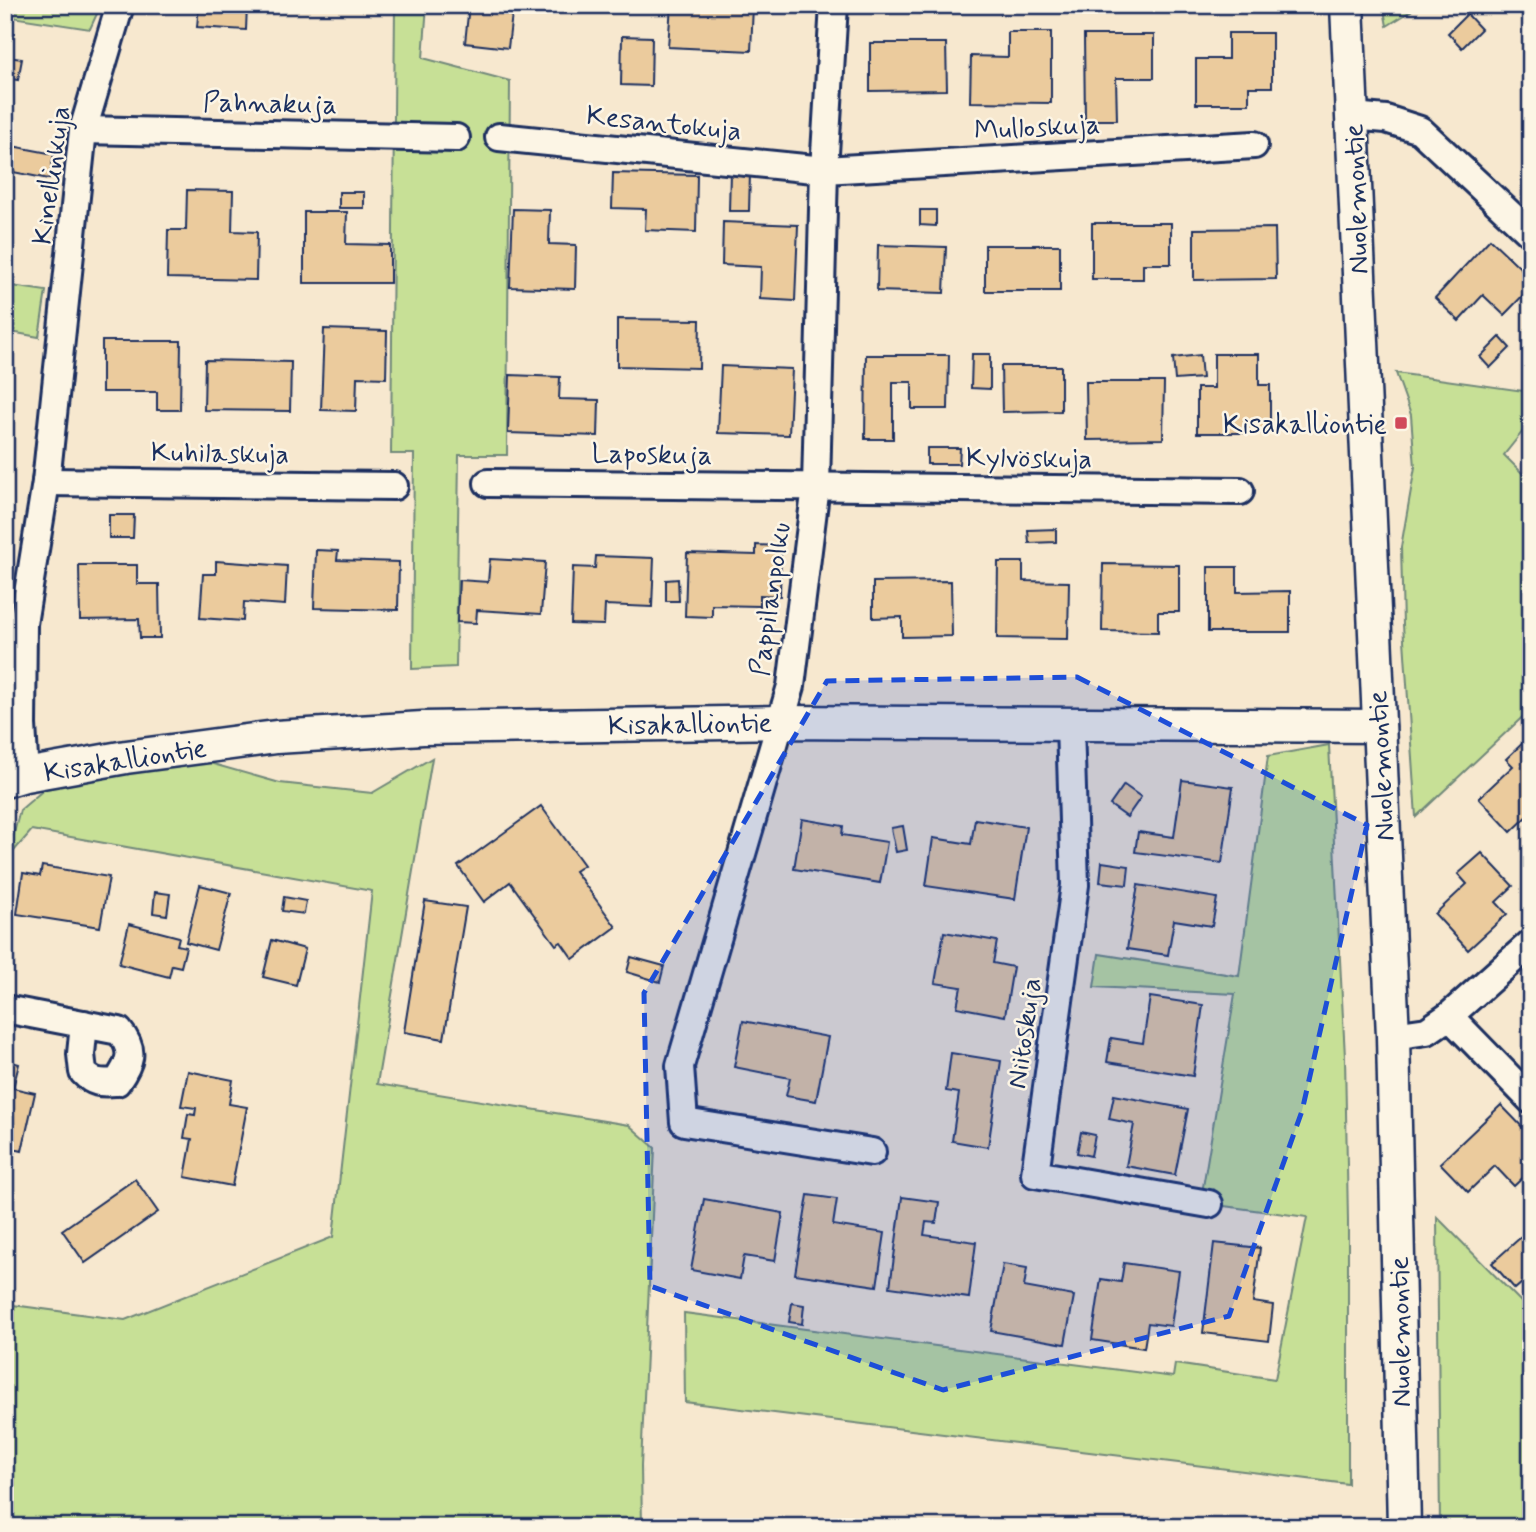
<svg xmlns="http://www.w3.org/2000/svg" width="1536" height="1532" viewBox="0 0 1536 1532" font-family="Mynerve,sans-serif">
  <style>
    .green { fill: #c7e096; stroke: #71887a; stroke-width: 2 }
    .building { fill: #ebcb9d; stroke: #1b2f5e; stroke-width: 2 }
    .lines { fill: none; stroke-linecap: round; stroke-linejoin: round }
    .minor-casing { stroke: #1b2f5e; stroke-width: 32 }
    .tertiary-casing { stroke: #1b2f5e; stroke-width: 37 }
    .minor { stroke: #fcf5e5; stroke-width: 26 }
    .tertiary { stroke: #fcf5e5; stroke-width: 32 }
    .marked { fill: #1d4ed8; fill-opacity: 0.2; stroke: #1d4ed8; stroke-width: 5; stroke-dasharray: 14 9; stroke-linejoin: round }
    .poi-dot { fill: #d1495b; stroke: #fcf5e5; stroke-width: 2.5 }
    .labels { text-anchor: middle; stroke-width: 5; stroke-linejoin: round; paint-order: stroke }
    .street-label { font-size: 28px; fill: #1b2f5e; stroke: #fcf5e5 }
    .poi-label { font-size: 28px; fill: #1b2f5e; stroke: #fcf5e5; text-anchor: end }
  </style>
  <rect width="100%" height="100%" fill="#f7e8cf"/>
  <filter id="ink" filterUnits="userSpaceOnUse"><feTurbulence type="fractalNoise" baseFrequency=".0143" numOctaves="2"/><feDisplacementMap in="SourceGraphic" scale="14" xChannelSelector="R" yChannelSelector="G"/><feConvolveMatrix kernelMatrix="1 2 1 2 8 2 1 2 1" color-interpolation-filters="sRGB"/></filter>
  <g filter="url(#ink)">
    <g class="green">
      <polygon points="5,5 101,5 90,29 5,16"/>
      <polygon points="395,5 427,5 423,58 510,81 507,455 459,455 456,667 412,669 414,454 391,454"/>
      <polygon points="1383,5 1415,5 1411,11 1387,26"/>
      <polygon points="5,285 46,291 39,337 5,331"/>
      <polygon points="1396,373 1531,392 1531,421 1504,455 1531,482 1531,709 1416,817 1403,625 1401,547 1415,467 1411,415"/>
      <polygon points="1329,745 1345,1057 1348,1221 1348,1484 685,1402 684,1313 1173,1377 1175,1364 1275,1379 1307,1217 1209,1204 1202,1193 1235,994 1094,987 1099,954 1239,976 1268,756"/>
      <polygon points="432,758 377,1084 629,1125 655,1148 641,1466 642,1527 5,1527 5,1304 125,1320 333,1237 372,891 32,830 7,859 20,810 54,781 113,776 206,762 280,783 372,793"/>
      <polygon points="1437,1217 1531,1312 1531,1527 1440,1527"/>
    </g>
    <g class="building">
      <polygon points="199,5 247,5 246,30 197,27"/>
      <polygon points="469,5 513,5 508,48 465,43"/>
      <polygon points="671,5 753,5 751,51 668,47"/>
      <polygon points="1467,14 1481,29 1462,48 1448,33"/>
      <polygon points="1008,32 1051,32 1051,103 970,102 971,56 1008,57"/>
      <polygon points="1228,33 1272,33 1272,87 1249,87 1249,104 1196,104 1196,59 1228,59"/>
      <polygon points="1084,35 1154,35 1154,78 1116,78 1117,120 1085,120"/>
      <polygon points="622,36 652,37 651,86 621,85"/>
      <polygon points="870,43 946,43 947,90 870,91"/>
      <polygon points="8,57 22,59 18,80 5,78"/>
      <polygon points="12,146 54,154 49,179 8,171"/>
      <polygon points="730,172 750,173 749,211 729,211"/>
      <polygon points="613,173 697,175 696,232 645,230 646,209 612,208"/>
      <polygon points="187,190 233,191 232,231 257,232 256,280 167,278 168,230 186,230"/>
      <rect x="339" y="192" width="25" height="16"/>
      <polygon points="513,209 550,210 549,244 576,245 575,289 510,287"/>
      <polygon points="920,210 936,210 936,226 920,225"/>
      <polygon points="304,212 347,212 346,244 390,245 390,283 304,283"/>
      <polygon points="723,222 798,225 795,301 760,299 761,267 722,265"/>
      <polygon points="1092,223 1171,223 1171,264 1143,264 1143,279 1092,279"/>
      <polygon points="1275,228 1276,279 1194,280 1194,229"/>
      <polygon points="1490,239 1531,278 1531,287 1504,315 1483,295 1459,321 1435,298"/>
      <polygon points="878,245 946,247 944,293 877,291"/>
      <rect x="985" y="245" width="75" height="46"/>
      <polygon points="617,319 700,320 699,368 617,366"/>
      <polygon points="324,329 387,331 386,378 357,377 356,411 321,410"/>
      <polygon points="1500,337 1510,348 1490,368 1480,357"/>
      <polygon points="102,341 181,341 180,410 157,410 157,392 102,392"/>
      <polygon points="972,354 990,354 990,389 971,388"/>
      <polygon points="1214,354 1259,354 1259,385 1270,385 1270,433 1197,433 1197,388 1214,388"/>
      <polygon points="866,355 949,355 948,409 912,409 912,382 893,382 893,439 865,439"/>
      <polygon points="1200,355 1202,378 1175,380 1173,358"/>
      <polygon points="205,360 291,362 290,411 204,410"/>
      <polygon points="721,366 792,369 789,435 718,433"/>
      <polygon points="1001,366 1061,366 1061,411 1002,412"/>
      <polygon points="510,375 560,377 559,399 599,400 598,436 508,433"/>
      <polygon points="1086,382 1164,382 1163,439 1087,440"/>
      <polygon points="927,448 960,448 959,464 927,464"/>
      <polygon points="109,515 134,515 133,538 109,538"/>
      <polygon points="1056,529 1056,542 1029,543 1028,530"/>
      <polygon points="756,545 781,546 780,596 760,595 760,606 712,605 712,617 685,616 687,553 756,555"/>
      <polygon points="316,550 338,551 337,560 399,562 398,610 314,608"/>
      <polygon points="596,556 654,558 652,607 605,605 604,625 571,624 573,567 595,568"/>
      <polygon points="490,559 545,562 541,614 477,610 476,623 457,622 459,580 488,582"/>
      <polygon points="216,561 287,566 285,605 244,602 243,621 200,618 203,574 216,574"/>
      <polygon points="998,562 1023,562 1023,581 1069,582 1068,639 997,638"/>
      <polygon points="1103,564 1179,565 1179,612 1158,612 1158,632 1102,631"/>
      <polygon points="79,565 137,565 137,584 159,584 160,638 140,638 139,619 80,620"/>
      <polygon points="1208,567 1237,567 1237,592 1290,591 1290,632 1208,632"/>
      <polygon points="678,579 679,601 666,601 666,580"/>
      <polygon points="951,581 952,636 902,637 902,617 873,618 873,582"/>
      <polygon points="1531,735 1531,813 1511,832 1479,798 1513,766 1506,759"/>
      <polygon points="1182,780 1233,787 1222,863 1135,852 1138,832 1174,837"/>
      <polygon points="1124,785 1141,797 1127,817 1110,805"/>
      <polygon points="541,806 584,865 575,871 616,927 573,959 561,942 556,945 510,882 484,902 458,866"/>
      <polygon points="802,819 843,826 842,835 887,842 880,883 794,869"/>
      <polygon points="975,819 1026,827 1015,899 926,886 933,838 971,844"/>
      <polygon points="903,826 907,850 896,852 891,828"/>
      <polygon points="1482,853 1513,886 1496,902 1507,914 1468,950 1435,914 1467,884 1458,874"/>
      <polygon points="1102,862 1129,866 1127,885 1100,882"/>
      <polygon points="42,866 109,877 100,927 17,914 23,873 40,876"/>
      <polygon points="200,885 231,893 216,950 186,942"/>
      <polygon points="1138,885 1217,898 1212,926 1174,920 1168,955 1127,949"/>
      <polygon points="155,892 170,894 167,915 153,913"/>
      <polygon points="284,897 306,901 304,914 282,911"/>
      <polygon points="425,901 466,907 444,1039 404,1032"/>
      <polygon points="129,924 179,937 177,945 186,947 181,967 172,965 169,977 119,964"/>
      <polygon points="944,932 997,941 993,963 1013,967 1005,1016 957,1007 961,987 935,983"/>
      <polygon points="272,940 305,949 296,985 263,977"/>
      <polygon points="631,957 664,966 660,982 627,972"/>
      <polygon points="1150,997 1203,1005 1193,1076 1107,1062 1111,1038 1143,1043"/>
      <polygon points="743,1021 828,1037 816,1101 786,1096 790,1078 734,1067"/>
      <polygon points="951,1053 1001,1061 988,1147 952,1141 959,1093 946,1091"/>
      <polygon points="5,1060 19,1064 13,1088 35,1093 22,1151 5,1147"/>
      <polygon points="188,1071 233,1080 229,1104 247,1107 232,1186 185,1177 192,1139 184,1138 188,1114 195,1115 196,1108 181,1106"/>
      <polygon points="1114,1095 1188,1109 1175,1175 1126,1166 1134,1124 1109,1119"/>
      <polygon points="1501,1105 1531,1136 1531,1170 1514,1186 1495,1166 1468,1192 1440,1163"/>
      <polygon points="1081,1132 1095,1135 1091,1156 1077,1153"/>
      <polygon points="135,1179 158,1212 85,1263 62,1230"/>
      <polygon points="808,1195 837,1199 833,1225 885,1233 877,1286 795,1274"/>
      <polygon points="902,1197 939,1202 936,1223 926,1222 924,1235 976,1242 969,1298 890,1287"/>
      <polygon points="704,1199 783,1213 775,1261 744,1256 740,1279 691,1270"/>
      <polygon points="1531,1228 1531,1275 1515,1289 1492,1263"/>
      <polygon points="1214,1243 1260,1248 1253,1302 1273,1305 1269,1341 1203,1333"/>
      <polygon points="1124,1263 1179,1271 1171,1326 1148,1323 1144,1348 1092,1340 1101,1279 1121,1282"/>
      <polygon points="1003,1264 1027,1268 1024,1287 1074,1296 1065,1344 991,1331"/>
      <polygon points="792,1303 804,1305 802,1324 789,1322"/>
    </g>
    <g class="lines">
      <defs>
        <g id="minor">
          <polyline points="834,5 824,170 816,486 791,686 680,1066 684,1122 872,1152"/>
          <polyline points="1352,116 1386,119 1420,130 1531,234"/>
          <polyline points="83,130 456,138"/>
          <polyline points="499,137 824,170 1254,145"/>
          <polyline points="46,482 394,486"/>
          <polyline points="488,483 1240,491"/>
          <polyline points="1070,725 1075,885 1035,1174 1209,1204"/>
          <polyline points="25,775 22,725 23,624 46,482 83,130 120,5"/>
          <path d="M 5,1009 L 119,1031 C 136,1051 130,1063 117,1082 C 101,1083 94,1084 83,1072 L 81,1054 L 84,1024"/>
          <polyline points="1449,1016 1531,1100"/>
          <polyline points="1393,1036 1427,1031 1449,1016 1531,943"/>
        </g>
        <g id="tertiary">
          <polyline points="1347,5 1393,1036 1404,1527"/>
          <polyline points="5,781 25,775 126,757 276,737 423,728 780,722 1379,726"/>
        </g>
      </defs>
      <use href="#minor" class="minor-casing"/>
      <use href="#tertiary" class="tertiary-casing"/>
      <use href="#minor" class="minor"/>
      <use href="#tertiary" class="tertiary"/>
    </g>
  </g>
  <path class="marked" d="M 1077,677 L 1367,825 L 1302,1111 L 1229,1316 L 943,1390 L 650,1286 L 644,993 L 827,681 Z"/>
  <rect class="poi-dot" x="1394" y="416" width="14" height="14" rx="3.5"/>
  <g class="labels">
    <g class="street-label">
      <text transform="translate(270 102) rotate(1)" y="10">Pahnakuja</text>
      <text transform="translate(664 122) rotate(6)" y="10">Kesantokuja</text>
      <text transform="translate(1037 126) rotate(-3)" y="10">Mulloskuja</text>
      <text transform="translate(50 175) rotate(-82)" y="10">Kinellinkuja</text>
      <text transform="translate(1355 199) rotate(-92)" y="10">Nuolemontie</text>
      <text transform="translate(220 452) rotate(1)" y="10">Kuhilaskuja</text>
      <text transform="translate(652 453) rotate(1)" y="10">Laposkuja</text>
      <text transform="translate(1029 457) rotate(1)" y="10">Kylvöskuja</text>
      <text transform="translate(769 599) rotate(-82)" y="10">Pappilanpolku</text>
      <text transform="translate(690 723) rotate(-1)" y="10">Kisakalliontie</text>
      <text transform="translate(125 759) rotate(-9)" y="10">Kisakalliontie</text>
      <text transform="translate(1380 766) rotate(-93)" y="10">Nuolemontie</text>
      <text transform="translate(1023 1033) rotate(-82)" y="10">Niitoskuja</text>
      <text transform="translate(1399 1332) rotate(-91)" y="10">Nuolemontie</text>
    </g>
    <g class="poi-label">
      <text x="1387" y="433">Kisakalliontie</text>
    </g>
  </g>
  <rect width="1536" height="1532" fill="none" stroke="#fcf5e5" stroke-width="28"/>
  <rect x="14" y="14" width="1508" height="1504" fill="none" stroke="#1b2f5e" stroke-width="2.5" filter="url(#ink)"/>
</svg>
